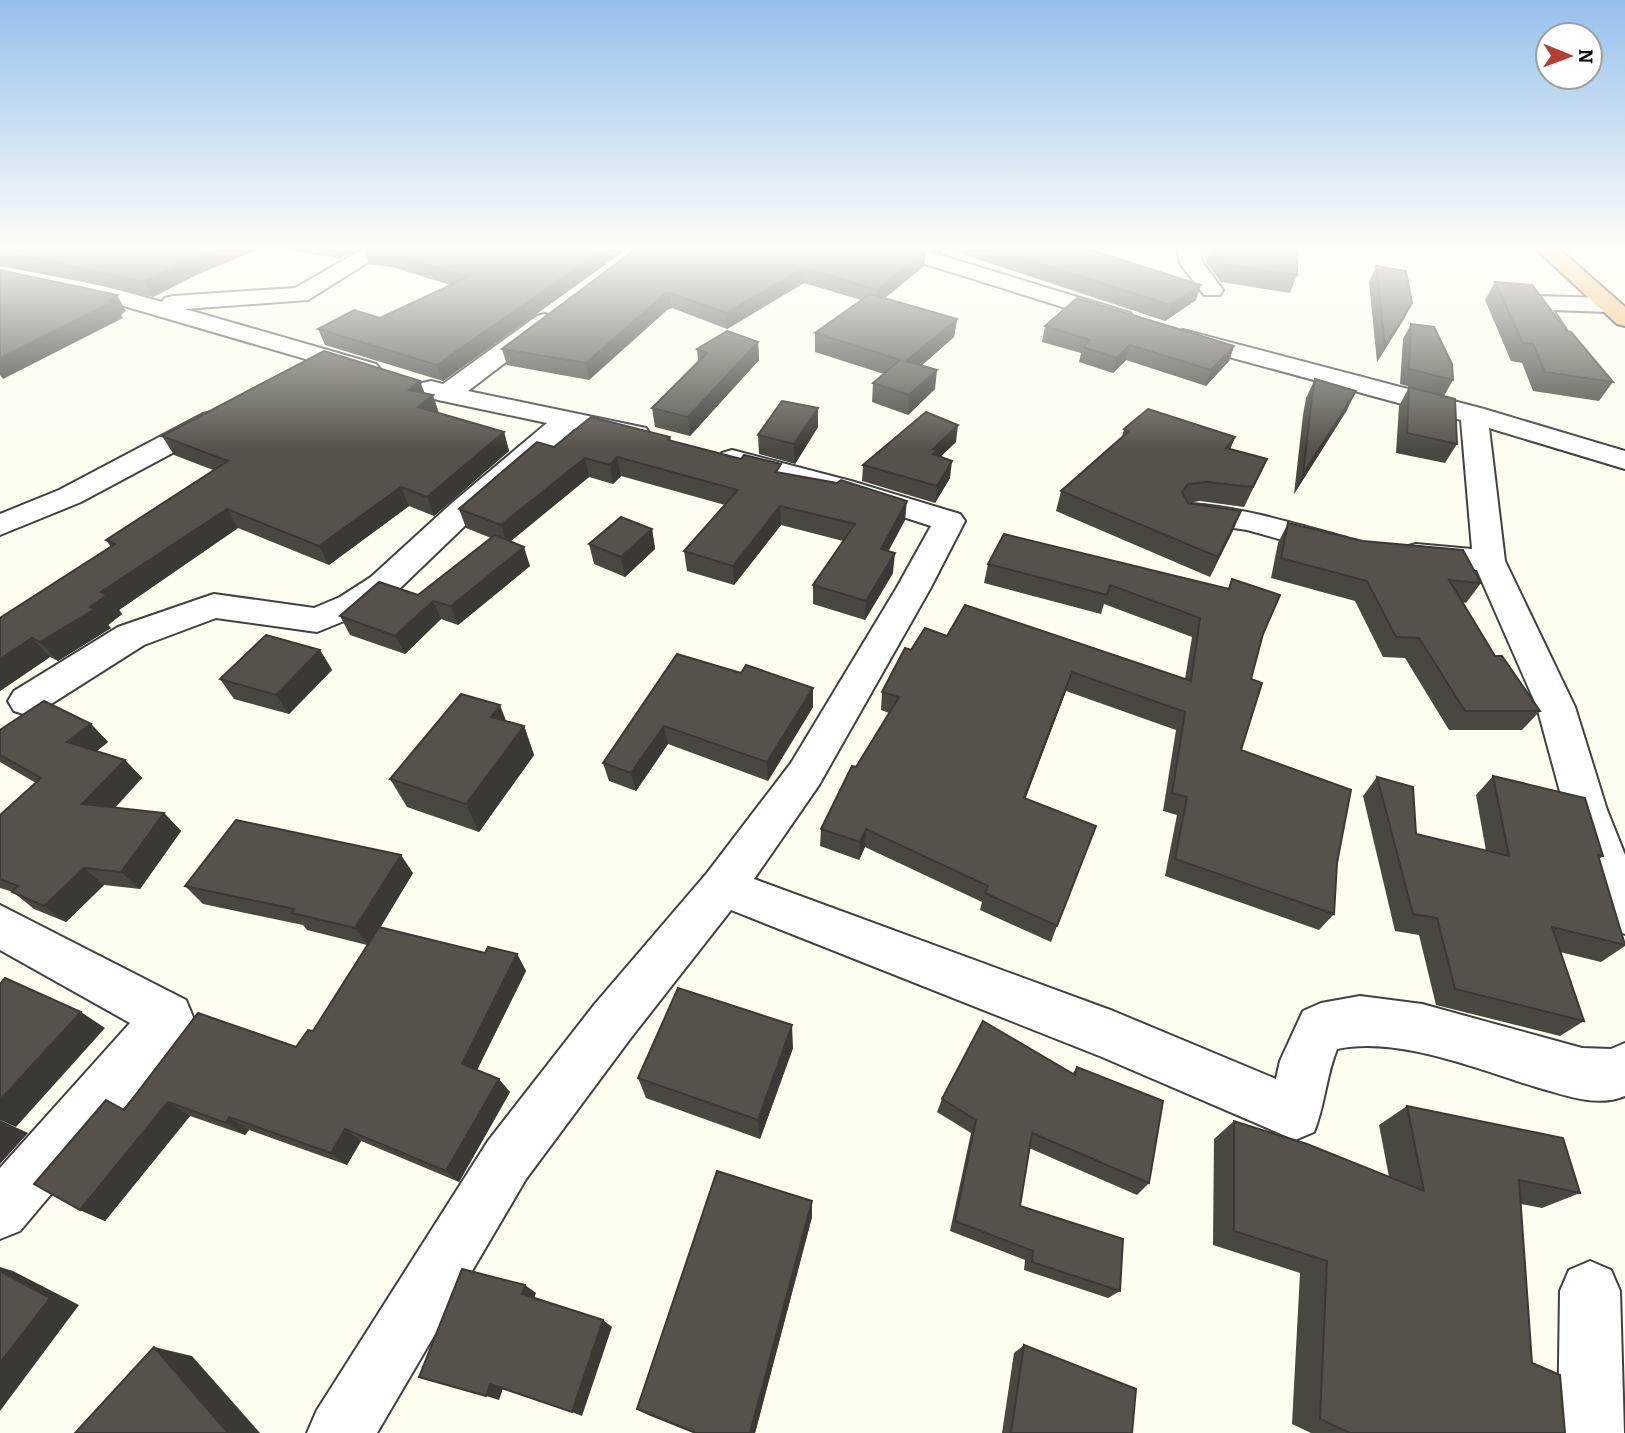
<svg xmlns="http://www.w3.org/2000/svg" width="1625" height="1433" viewBox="0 0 1625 1433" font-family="Bitter,serif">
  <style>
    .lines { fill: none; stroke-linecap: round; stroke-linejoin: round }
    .minor-casing { stroke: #414141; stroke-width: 4 }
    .highway-casing { stroke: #1f1f1f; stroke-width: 4 }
    .minor { fill: #fff; fill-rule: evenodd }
    .highway { fill: #ebb661; fill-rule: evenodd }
    .wall { fill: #4a4640 }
    .shaded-wall { fill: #3c3934 }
    .building { fill: #56514b; stroke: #3c3934; stroke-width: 2 }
  </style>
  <rect width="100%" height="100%" fill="#fefdf0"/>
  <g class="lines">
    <defs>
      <g id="minor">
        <polygon points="363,249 389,249 308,300 185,309 376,364 380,369 376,374 367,377 100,299 0,280 0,266 104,286 162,302 165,298 173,296 295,288"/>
        <polygon points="887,249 920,249 1130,313 1134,318 1130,323 1114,323 890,253"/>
        <polygon points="1178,249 1200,249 1202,262 1223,290 1220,295 1204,295 1180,263"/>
        <polygon points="1536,296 1608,298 1616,300 1620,305 1616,310 1608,312 1553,310 1566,330 1563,335 1554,337 1545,335 1524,303 1528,298"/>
        <polygon points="545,314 553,316 557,321 553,326 468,391 646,428 650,434 646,440 636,442 574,429 474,517 395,593 364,613 317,632 216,618 144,645 40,711 27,715 14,711 8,701 14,691 118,627 202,598 214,594 314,608 340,597 371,577 452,503 547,423 438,400 422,395 418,389 422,383 431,381 443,384 537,316"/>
        <polygon points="1183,330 1484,409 1625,451 1625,469 1489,428 1505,561 1575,707 1607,810 1625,855 1625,934 1609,928 1602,913 1565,810 1537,707 1477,570 1405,561 1400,554 1405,547 1416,544 1472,549 1461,420 1174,342 1171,337 1174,332"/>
        <polygon points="213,412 223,414 227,420 223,426 81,502 0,535 0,514 59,490 203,414"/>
        <path d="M 732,450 L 851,481 L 960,514 L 965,521 L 930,589 L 819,785 L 754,879 L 1113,1011 L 1276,1079 L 1280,1061 L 1303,1011 L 1321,1003 L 1360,996 L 1422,1004 L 1582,1048 L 1611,1049 L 1625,1043 L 1625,1096 C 1596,1108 1565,1095 1536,1087 C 1477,1069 1398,1036 1337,1049 C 1326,1076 1325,1105 1314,1132 L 1295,1140 L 1102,1057 L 731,910 L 630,1039 L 526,1179 L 377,1433 L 307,1433 L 317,1410 L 488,1141 L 594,1005 L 707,873 L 791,763 L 896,589 L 931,526 L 829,493 L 722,465 L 718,459 L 722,453 Z"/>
        <path d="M 1192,504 C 1245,508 1296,524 1347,538 L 1352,545 L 1347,552 L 1336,555 L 1247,530 L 1181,520 L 1177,513 L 1181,506 Z"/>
        <polygon points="0,905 186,1000 193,1017 186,1034 20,1231 0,1239 0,1168 130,1023 0,950"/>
        <polygon points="1590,1261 1611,1270 1620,1291 1624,1433 1558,1433 1560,1291 1569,1270"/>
      </g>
      <polygon id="highway" points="1536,249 1559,249 1625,307 1625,326 1617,324"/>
    </defs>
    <use href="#minor" class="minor-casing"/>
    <use href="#highway" class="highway-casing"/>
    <use href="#minor" class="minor"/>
    <use href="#highway" class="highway"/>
  </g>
  <g class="wall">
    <polygon points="0,249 196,275 153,297 0,264"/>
    <polygon points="284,249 357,249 340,259"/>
    <polygon points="364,249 627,249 443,381 325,345 318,329 380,318 450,285 392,267 369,264"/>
    <polygon points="930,249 945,249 941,253"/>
    <polygon points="947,249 1088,249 1196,300 1165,321"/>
    <polygon points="1211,249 1297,249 1297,275 1290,293 1221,282 1206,263"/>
    <polygon points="763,253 924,266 885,298 957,319 954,337 921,366 935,389 908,415 872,402 873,383 884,374 815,352 815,333 861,300 804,283 727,329 672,308 667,310 589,380 507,365 502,349"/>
    <polygon points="1376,266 1412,303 1404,319 1377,362 1369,282"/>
    <polygon points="1495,282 1567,331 1613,382 1599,401 1533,391 1522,363 1511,361 1485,300"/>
    <polygon points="1411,324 1453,380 1444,396 1400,384 1403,339"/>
    <polygon points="1045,326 1234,346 1229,361 1206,386 1126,360 1113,373 1079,362 1081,353 1042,342"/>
    <polygon points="758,342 759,360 690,436 655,427 652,408 698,362 697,349"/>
    <polygon points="1315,379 1347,410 1294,494 1303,415 1306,398"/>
    <polygon points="1409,387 1457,444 1445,463 1396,453 1399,406"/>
    <polygon points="425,393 439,413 504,432 509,451 434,516 409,506 329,565 238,528 119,610 122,614 108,625 111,628 58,661 50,657 0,691 0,618 111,547 106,540 213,470 174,455 162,436"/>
    <polygon points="818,427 795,464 759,454 758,435"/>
    <polygon points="1124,429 1235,437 1230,449 1258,478 1244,507 1200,501 1188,503 1241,511 1210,577 1056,511 1061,491 1122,437"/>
    <polygon points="670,437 671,441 781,473 905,520 888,551 893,573 865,620 813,604 813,585 843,541 781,525 734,585 687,571 684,551 725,505 621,476 613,484 589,477 511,541 530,566 458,625 441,619 405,654 350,635 340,616 418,595 491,538 466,528 459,509 554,447"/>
    <polygon points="956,442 940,457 950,478 935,503 862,481 863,465"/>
    <polygon points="1288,523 1481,583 1466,603 1462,602 1495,656 1540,711 1522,730 1449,730 1405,658 1383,657 1355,601 1271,578 1278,543"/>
    <polygon points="652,529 655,549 625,577 594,564 589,544"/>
    <polygon points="988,564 1228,589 1232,579 1263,634 1251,679 1241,750 1337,863 1334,914 1319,930 1165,876 1177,815 1163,811 1176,730 1066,691 1025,798 1057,926 1051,942 980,910 982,902 865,847 859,860 820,846 821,829 889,713 881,710 882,692 911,650 1185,679 1192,637 1104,604 1101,614 984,583"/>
    <polygon points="320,650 332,670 289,714 234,699 220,679"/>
    <polygon points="677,654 813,707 768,781 668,744 636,791 609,781 603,763"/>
    <polygon points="506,721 524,726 534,755 479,832 407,807 390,779"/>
    <polygon points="91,724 108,742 97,751 125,760 142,778 115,808 164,813 181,831 140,889 104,885 66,922 34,909 13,892 0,888 0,815 36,783 0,762 0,730"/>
    <polygon points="1493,776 1603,856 1599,859 1625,946 1601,962 1560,952 1584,1021 1560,1036 1436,1005 1419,935 1395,931 1363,796 1377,777 1416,834 1486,851 1476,795"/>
    <polygon points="413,873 380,928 485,953 517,954 526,971 477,1070 510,1092 459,1182 361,1141 347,1165 249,1130 245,1135 190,1116 105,1221 80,1210 124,1110 296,1047 313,1031 367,945 307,930 303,925 203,904 185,886"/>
    <polygon points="793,1048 760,1139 646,1098 638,1078"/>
    <polygon points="1077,1067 1149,1183 1137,1195 1029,1148 1020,1206 1120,1291 1108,1298 1024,1270 1025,1260 950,1231 971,1133 937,1112 942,1099 1073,1073"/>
    <polygon points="1407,1106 1580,1193 1542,1208 1521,1204 1532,1363 1565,1433 1311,1433 1292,1424 1300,1273 1213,1245 1214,1139 1234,1121 1389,1177 1379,1125"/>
    <polygon points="812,1217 755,1433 693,1433 648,1415 637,1409"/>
    <polygon points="1024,1345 1132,1433 1002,1433 1014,1353"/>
  </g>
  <g class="shaded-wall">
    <polygon points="215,249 260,249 196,275 153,297 144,282 189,260"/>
    <polygon points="336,249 357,249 340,259"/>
    <polygon points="603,249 627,249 443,381 437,365"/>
    <polygon points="926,251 924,266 876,305 877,290"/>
    <polygon points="804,268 804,283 727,329 726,313"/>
    <polygon points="1201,285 1196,300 1165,321 1170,305"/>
    <polygon points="670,293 672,308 667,310 589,380 586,363 665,294"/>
    <polygon points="117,295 126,311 121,315 123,318 3,379 0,375 0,358 109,301"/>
    <polygon points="1412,303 1404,319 1377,362 1385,346"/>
    <polygon points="957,319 954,337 905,380 906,361"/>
    <polygon points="758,342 759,360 690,436 688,417"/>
    <polygon points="1130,345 1126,360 1113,373 1117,358"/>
    <polygon points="1234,346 1229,361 1206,386 1211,370"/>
    <polygon points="937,370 935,389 908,415 909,395"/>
    <polygon points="420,381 427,399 409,390"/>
    <polygon points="1356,391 1347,410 1294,494 1303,474"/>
    <polygon points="433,395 439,413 418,407"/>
    <polygon points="818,408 818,427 795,464 794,444"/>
    <polygon points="958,425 956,442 936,461 935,467 933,449"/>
    <polygon points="504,432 509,451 434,516 427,497"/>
    <polygon points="1235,437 1227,457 1226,448"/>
    <polygon points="617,457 621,476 613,484 610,465"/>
    <polygon points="585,458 589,477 507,544 501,525"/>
    <polygon points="1267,459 1258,478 1244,507 1253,487"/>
    <polygon points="952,461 950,478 935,503 937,486"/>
    <polygon points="401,487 409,506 329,565 319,546"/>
    <polygon points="907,501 905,520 879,569 881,549"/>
    <polygon points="780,506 781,525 734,585 733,566"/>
    <polygon points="227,509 238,528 119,610 122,614 108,625 111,628 58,661 40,642 90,607 101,592"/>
    <polygon points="1241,511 1233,531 1210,577 1218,557"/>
    <polygon points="652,529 655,549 625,577 621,557"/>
    <polygon points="524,547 530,566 458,625 451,606"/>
    <polygon points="895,553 893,573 865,620 866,601"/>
    <polygon points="433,601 441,619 405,654 395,636"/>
    <polygon points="32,638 50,657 0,691 0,659"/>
    <polygon points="320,650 332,670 289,714 276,695"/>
    <polygon points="1072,672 1066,691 1019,816 1024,798"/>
    <polygon points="813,688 813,707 768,781 767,762"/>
    <polygon points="500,705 511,734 491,717"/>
    <polygon points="91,724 108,742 85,760 67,742"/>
    <polygon points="524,726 534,755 479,832 466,804"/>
    <polygon points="664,726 668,744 636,791 631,773"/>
    <polygon points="125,760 142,778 101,822 82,804"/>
    <polygon points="164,813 181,831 140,889 121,872"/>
    <polygon points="866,829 865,847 859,860 860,842"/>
    <polygon points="401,855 413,873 369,946 355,928"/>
    <polygon points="84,868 104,885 66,922 44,906"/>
    <polygon points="517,954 526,971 473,1078 462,1064"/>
    <polygon points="81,1012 105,1028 16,1127 0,1120 0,1100"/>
    <polygon points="792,1025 793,1048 760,1139 758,1120"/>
    <polygon points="499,1079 510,1092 459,1182 446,1171"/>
    <polygon points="168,1102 190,1116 105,1221 80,1210"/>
    <polygon points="229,1117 249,1130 245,1135 226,1123"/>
    <polygon points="0,1120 28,1133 0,1164"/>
    <polygon points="345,1129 361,1141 347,1165 331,1153"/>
    <polygon points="812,1201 812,1217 755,1433 750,1433"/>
    <polygon points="0,1267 13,1271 79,1305 0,1411"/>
    <polygon points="525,1285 536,1293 533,1302 522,1294"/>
    <polygon points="603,1320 612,1327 582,1416 572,1412"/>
    <polygon points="154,1347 192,1356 260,1433 228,1433"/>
    <polygon points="490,1384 503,1389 499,1400 486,1396"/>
  </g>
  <g class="building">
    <polygon points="0,249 215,249 189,260 144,282 0,251"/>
    <polygon points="364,249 603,249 437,365 318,329 354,310 380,318 468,277 387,252"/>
    <polygon points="636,249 745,249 763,253 771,249 919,249 926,251 877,290 804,268 726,313 670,293 665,294 586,363 502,349"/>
    <polygon points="995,249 1088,249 1201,285 1170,305"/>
    <polygon points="1214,249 1297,249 1297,275 1226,265"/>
    <polygon points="1376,266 1406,271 1412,303 1385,346"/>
    <polygon points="0,270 117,295 109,301 113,302 0,358"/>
    <polygon points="1495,282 1532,285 1567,331 1571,332 1613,382 1545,372 1533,344 1523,343"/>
    <polygon points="870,294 957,319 906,361 937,370 909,395 873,383 900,360 815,333"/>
    <polygon points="1077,298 1234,346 1211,370 1130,345 1117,358 1083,347 1090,340 1045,326"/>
    <polygon points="1411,324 1434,327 1452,364 1453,380 1409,369"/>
    <polygon points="727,331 758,342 688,417 652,408 707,353 697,349"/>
    <polygon points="324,351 420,381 409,390 433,395 418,407 504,432 427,497 401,487 319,546 227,509 101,592 107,595 90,607 95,609 40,642 32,638 0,659 0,618 115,544 106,540 228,461 162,436"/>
    <polygon points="1315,379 1356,391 1303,474 1312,396"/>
    <polygon points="1409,387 1455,399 1457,444 1407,433"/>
    <polygon points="782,401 818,408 794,444 758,435"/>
    <polygon points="1148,409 1235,437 1226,448 1267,459 1253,487 1207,482 1188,484 1182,492 1188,503 1241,511 1218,557 1061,491 1129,431 1124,429"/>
    <polygon points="926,412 958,425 933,449 937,450 933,454 952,461 937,486 863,465"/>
    <polygon points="591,417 670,437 668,440 741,459 744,455 781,464 776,472 837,483 841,480 907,501 881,549 895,553 866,601 813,585 855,524 780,506 733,566 684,551 738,490 617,457 610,465 585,458 501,525 459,509 537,442 554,447"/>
    <polygon points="621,517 652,529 621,557 589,544"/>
    <polygon points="1288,523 1363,541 1463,550 1481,583 1449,580 1495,656 1502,656 1540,711 1465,711 1419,638 1396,637 1367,581 1281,558"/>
    <polygon points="1004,534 1229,589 1232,579 1280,595 1263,634 1251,679 1262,683 1241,750 1351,790 1337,863 1334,914 1175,859 1187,797 1172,793 1185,712 1072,672 1024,798 1096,826 1057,926 985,893 988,886 866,829 860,842 821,829 852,766 856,767 899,697 882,692 905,648 911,650 925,628 947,636 965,605 1191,681 1200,618 1110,585 1107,595 988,564"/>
    <polygon points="495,535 524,547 451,606 433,601 395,636 340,616 379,582 418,595"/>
    <polygon points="266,635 320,650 276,695 220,679"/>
    <polygon points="677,654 741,673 746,665 813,688 767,762 664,726 631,773 603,763"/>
    <polygon points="461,694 500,705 491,717 524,726 466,804 390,779"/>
    <polygon points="44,701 91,724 67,742 125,760 82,804 164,813 121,872 84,868 44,906 12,892 18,886 0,879 0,815 41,778 0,755 0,730"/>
    <polygon points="1493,776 1585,798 1603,856 1598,855 1625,945 1552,927 1584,1021 1455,989 1437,918 1413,914 1377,777 1413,787 1416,834 1509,856"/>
    <polygon points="236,820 401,855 355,928 292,913 294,909 185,886"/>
    <polygon points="379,927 485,953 488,947 517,954 462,1064 499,1079 446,1171 345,1129 331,1153 229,1117 226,1123 168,1102 80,1210 34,1184 106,1100 124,1110 198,1013 296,1047 308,1030 313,1031"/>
    <polygon points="5,978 81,1012 0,1100 0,984"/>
    <polygon points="678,988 792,1025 758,1120 638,1078"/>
    <polygon points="983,1021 1075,1075 1077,1067 1163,1101 1149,1183 1032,1133 1020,1206 1123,1239 1120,1291 1032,1262 1033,1251 955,1221 976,1120 942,1099"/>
    <polygon points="1407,1106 1563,1138 1580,1193 1519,1180 1532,1363 1560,1375 1565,1433 1350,1433 1320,1419 1327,1261 1234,1231 1234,1121 1307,1144 1424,1191"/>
    <polygon points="717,1171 812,1201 750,1433 697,1433 637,1409"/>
    <polygon points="462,1269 525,1285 522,1294 603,1320 572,1412 490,1384 486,1396 419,1377"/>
    <polygon points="0,1271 50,1298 0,1363"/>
    <polygon points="1024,1345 1136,1389 1132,1433 1011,1433"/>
    <polygon points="154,1347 228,1433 75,1433"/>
  </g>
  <linearGradient id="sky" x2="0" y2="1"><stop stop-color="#95c0ec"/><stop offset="0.55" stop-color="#fffef8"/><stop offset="1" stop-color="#fffef8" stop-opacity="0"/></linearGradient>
  <rect width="1625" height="450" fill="url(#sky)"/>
  <g transform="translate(1569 56) rotate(91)"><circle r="33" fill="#ffffff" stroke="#9f9f9f" stroke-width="2"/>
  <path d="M0-5L12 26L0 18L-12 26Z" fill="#b63d2f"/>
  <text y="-10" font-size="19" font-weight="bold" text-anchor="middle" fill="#0e0e0e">N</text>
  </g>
</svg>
